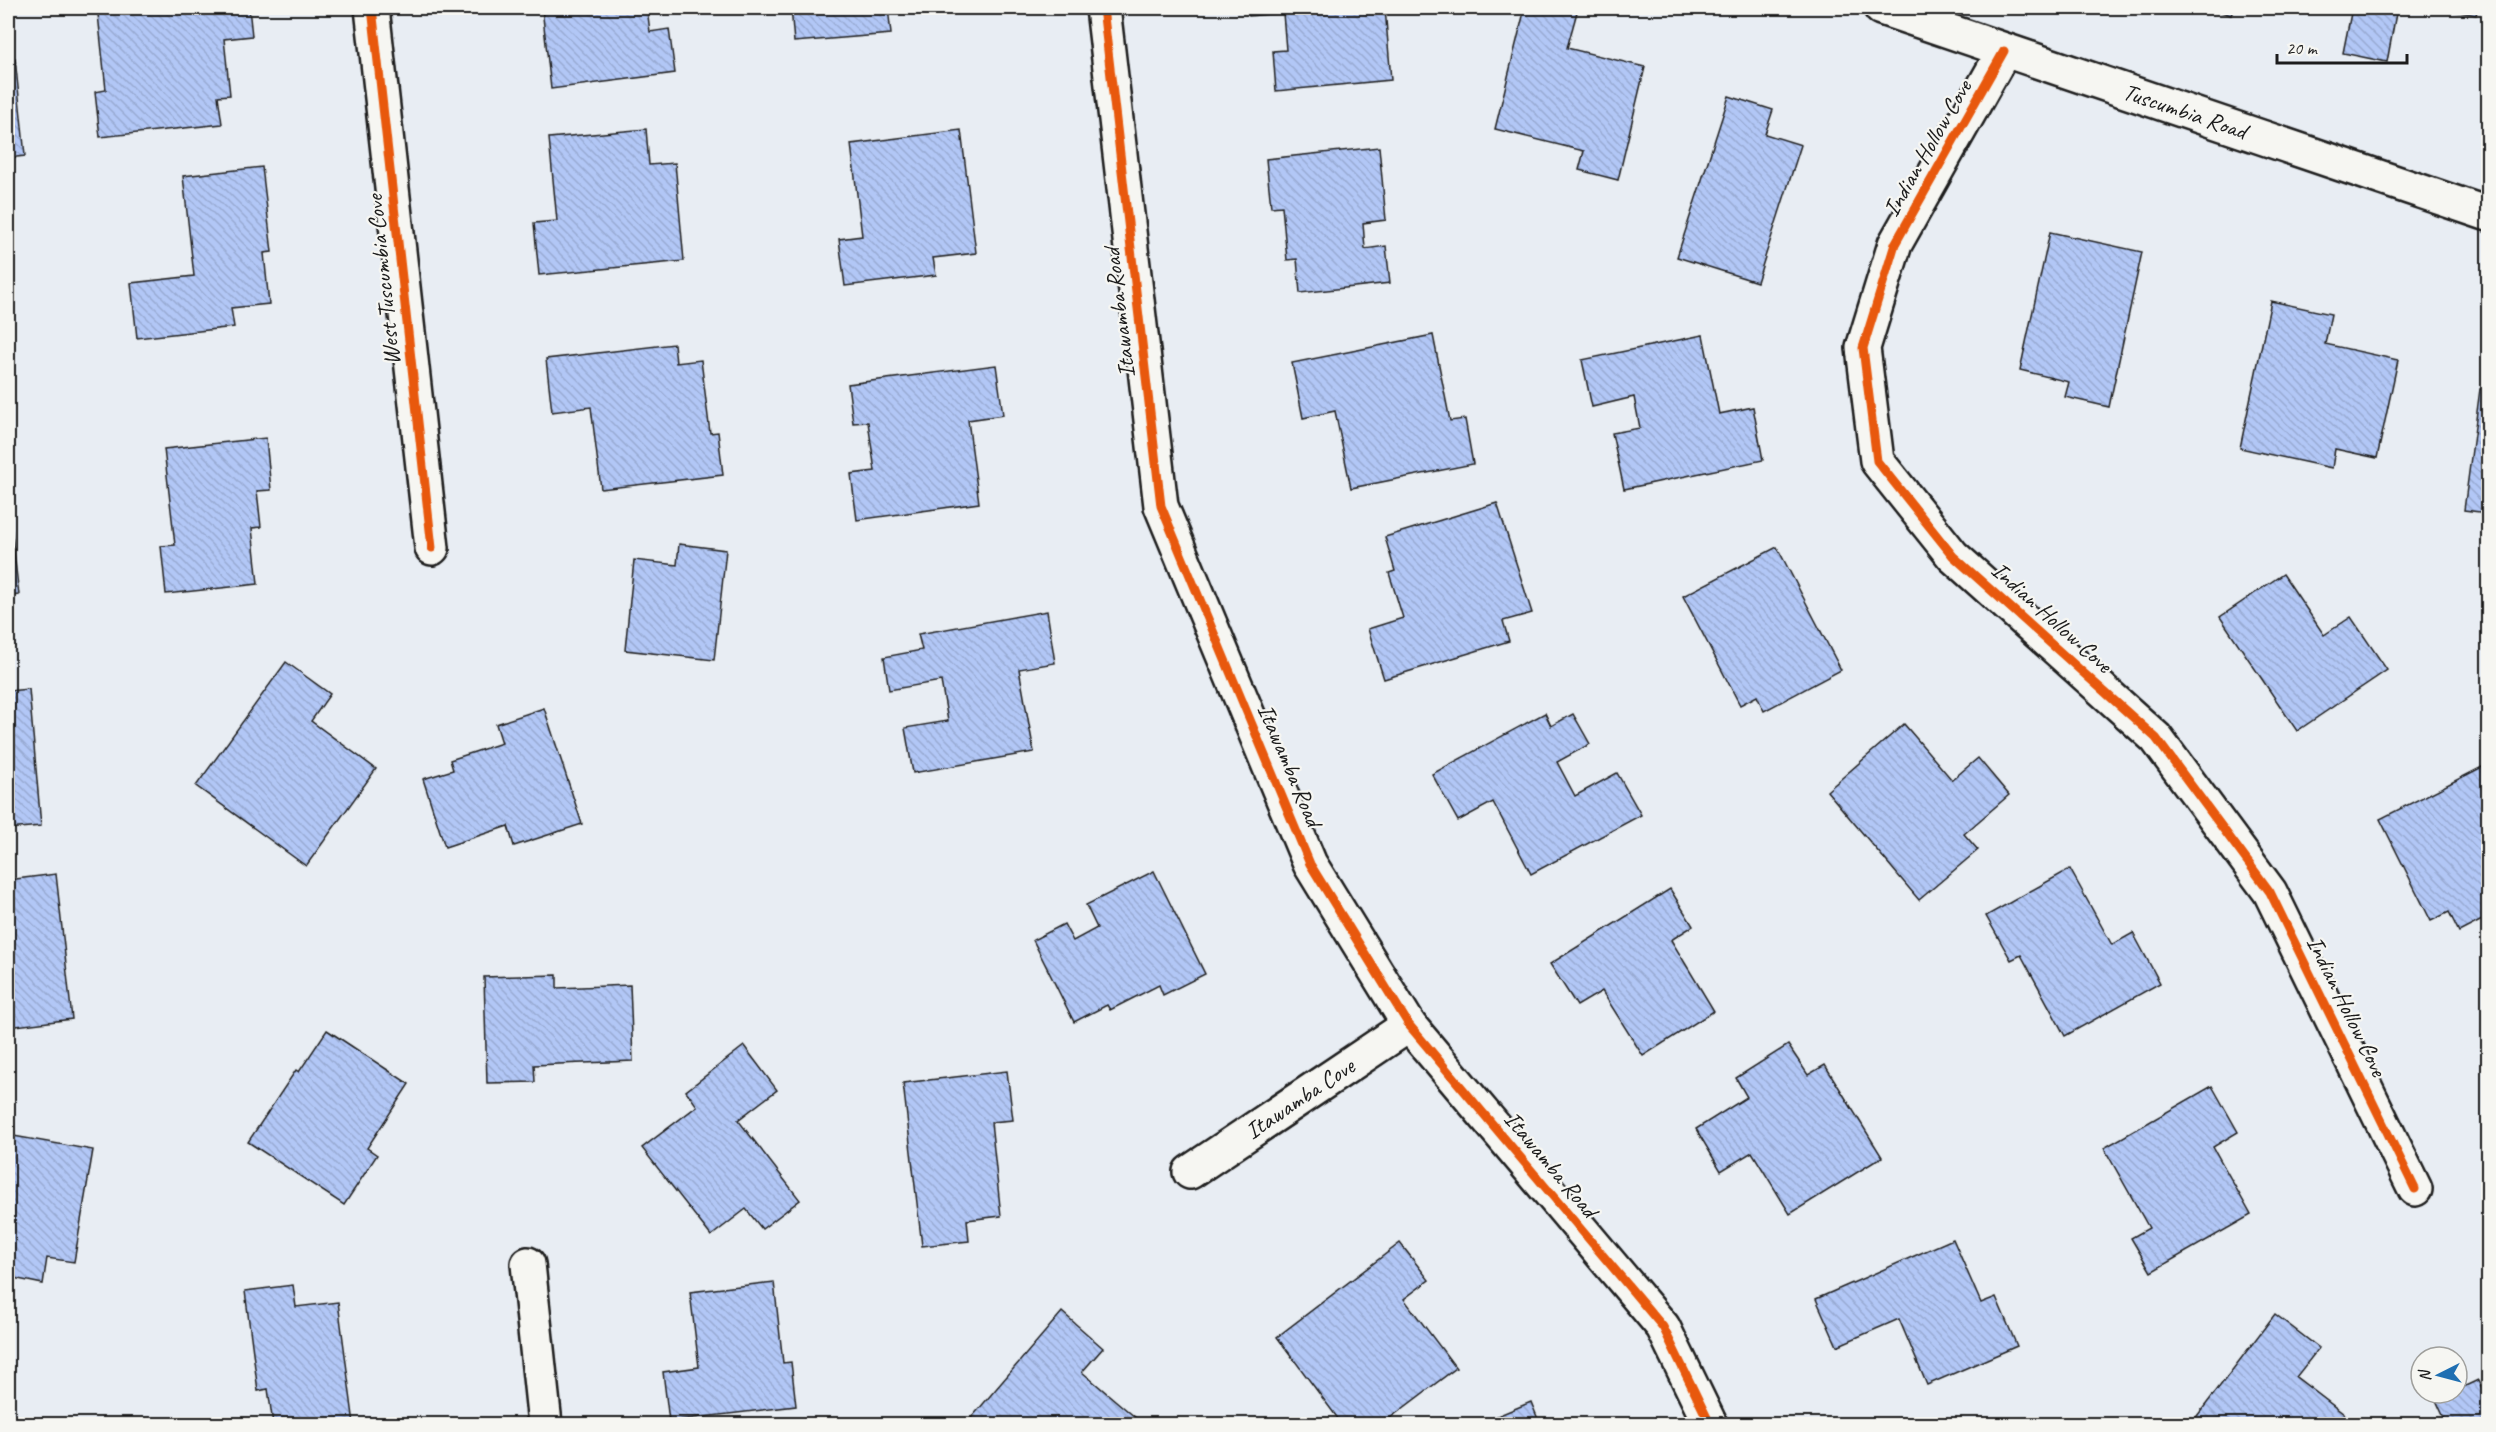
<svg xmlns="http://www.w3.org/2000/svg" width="2496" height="1432" viewBox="0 0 2496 1432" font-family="Caveat,sans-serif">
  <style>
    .building { fill: url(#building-back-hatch); stroke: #1c1c1c; stroke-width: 1.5 }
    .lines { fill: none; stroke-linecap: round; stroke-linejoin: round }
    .minor-casing { stroke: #1c1c1c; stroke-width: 38 }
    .minor { stroke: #f6f6f2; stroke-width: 33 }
    .cycleway-casing { stroke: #f6f6f2; stroke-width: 13 }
    .cycleway { stroke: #e8590c; stroke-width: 9 }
    .labels { text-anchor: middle; stroke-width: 4.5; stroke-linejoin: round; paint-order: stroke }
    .street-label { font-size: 24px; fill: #1c1c1c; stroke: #f6f6f2 }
  </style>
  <defs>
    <pattern id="building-back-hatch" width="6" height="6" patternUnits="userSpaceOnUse" patternTransform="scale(1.5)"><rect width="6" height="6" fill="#b2c7f6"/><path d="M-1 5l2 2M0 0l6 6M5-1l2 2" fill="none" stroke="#98aad2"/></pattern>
  </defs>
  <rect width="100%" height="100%" fill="#e8edf3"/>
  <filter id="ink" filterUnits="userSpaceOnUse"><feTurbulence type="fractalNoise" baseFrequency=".0167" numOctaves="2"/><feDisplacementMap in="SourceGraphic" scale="12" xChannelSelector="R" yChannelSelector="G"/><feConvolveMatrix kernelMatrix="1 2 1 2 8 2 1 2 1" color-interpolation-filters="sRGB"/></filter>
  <g filter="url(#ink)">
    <g class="building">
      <polygon points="118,8 249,8 252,36 224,39 230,95 218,96 222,124 100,137 95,92 106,90 98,14 118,11"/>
      <polygon points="542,8 647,8 650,32 669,29 675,73 551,89"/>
      <polygon points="791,8 888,8 891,34 794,42"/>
      <polygon points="1248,8 1385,8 1391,80 1276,91 1273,51 1286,50 1283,13 1249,16"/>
      <polygon points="1525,8 1559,8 1577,12 1567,48 1645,67 1618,180 1579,170 1584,151 1495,129"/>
      <polygon points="2208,8 2234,8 2231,15"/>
      <polygon points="2352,8 2397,8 2387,62 2343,53"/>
      <polygon points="2436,8 2478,8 2476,15"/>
      <polygon points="15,58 25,156 8,158 8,59"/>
      <polygon points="1729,96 1773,110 1765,134 1801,145 1757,282 1677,257"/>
      <polygon points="646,129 649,165 675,163 684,261 539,275 534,223 557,221 549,138"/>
      <polygon points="961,130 976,253 933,258 936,275 845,286 839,239 862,236 851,144"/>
      <polygon points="1379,147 1386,220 1363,223 1365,249 1386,246 1390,283 1300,293 1297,259 1287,260 1282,206 1271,207 1266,159"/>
      <polygon points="262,167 272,252 264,253 269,304 231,308 234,327 137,338 131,283 194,276 183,176"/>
      <polygon points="2050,232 2142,252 2109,407 2065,397 2069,382 2020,370"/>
      <polygon points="2271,301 2331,314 2325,344 2398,360 2377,458 2335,449 2332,468 2240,448"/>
      <polygon points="1433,335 1450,421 1465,419 1473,464 1351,488 1335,411 1303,418 1292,363"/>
      <polygon points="1703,335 1719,414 1753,407 1763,460 1624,489 1612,433 1640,428 1634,397 1592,407 1582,360"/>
      <polygon points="674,344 676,363 701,360 710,433 718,432 723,475 601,489 591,407 552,412 546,359"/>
      <polygon points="996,365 1003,415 968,420 979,503 857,520 851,474 875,471 868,422 853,423 848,384"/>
      <polygon points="2480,389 2488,390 2488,513 2464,510"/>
      <polygon points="266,438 271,490 257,491 261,527 252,528 258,584 166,594 161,546 175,545 164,449"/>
      <polygon points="8,501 19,595 8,596"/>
      <polygon points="1497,503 1532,613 1503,621 1509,641 1384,679 1368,629 1403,618 1389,573 1395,571 1385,537"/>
      <polygon points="679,544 726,550 714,660 625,650 634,560 677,565"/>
      <polygon points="1777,547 1841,670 1764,711 1757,696 1740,705 1683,596"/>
      <polygon points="2283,574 2324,635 2351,617 2387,670 2297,731 2220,617"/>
      <polygon points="1047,611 1055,663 1019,669 1034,752 913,773 905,728 948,721 941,681 889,690 884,657 922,650 918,634"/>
      <polygon points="286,662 330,694 311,721 376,769 306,866 196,786"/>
      <polygon points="29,689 41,826 8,829 8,691"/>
      <polygon points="544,708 582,824 514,846 508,826 445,847 423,779 453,770 450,760 502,743 496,724"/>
      <polygon points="1545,713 1551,726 1573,714 1590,744 1557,762 1575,796 1617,773 1641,815 1531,874 1493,802 1458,821 1432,774"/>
      <polygon points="1904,724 1952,780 1978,758 2009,795 1964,834 1978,850 1919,900 1827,791"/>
      <polygon points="2488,764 2488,820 2482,823 2488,836 2488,917 2459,932 2449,912 2431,921 2380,819"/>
      <polygon points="2070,869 2112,945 2133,933 2160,983 2065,1036 2021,955 2011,960 1986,916"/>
      <polygon points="1154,871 1205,974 1163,995 1159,985 1110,1010 1107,1005 1074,1022 1033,940 1064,924 1073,941 1097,928 1086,905"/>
      <polygon points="56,874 72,1019 8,1027 8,880"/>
      <polygon points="1670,889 1693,926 1671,940 1714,1011 1643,1056 1602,991 1577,1006 1550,964"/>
      <polygon points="557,975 557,988 630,985 633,1061 534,1065 535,1082 487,1083 484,977"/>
      <polygon points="327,1030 409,1084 367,1148 377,1155 344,1205 248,1142 296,1070 299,1072"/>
      <polygon points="1788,1045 1808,1075 1825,1065 1882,1157 1790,1214 1752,1152 1721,1171 1696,1129 1747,1097 1736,1078"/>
      <polygon points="744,1046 777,1090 738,1120 800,1200 762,1229 746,1209 711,1236 642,1148 697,1106 686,1091"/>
      <polygon points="1007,1071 1013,1120 991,1122 1001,1216 967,1220 969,1241 922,1246 903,1083"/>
      <polygon points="2212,1086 2238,1132 2213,1147 2251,1215 2151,1272 2131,1238 2149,1228 2104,1148"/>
      <polygon points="8,1135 93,1150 74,1262 47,1258 43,1284 8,1277"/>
      <polygon points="1953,1239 1981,1303 1996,1297 2017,1346 1927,1385 1899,1319 1837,1346 1816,1299"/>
      <polygon points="1400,1243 1429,1280 1404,1299 1456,1368 1382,1424 1342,1424 1277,1337"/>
      <polygon points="774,1282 783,1363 791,1362 796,1406 669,1421 663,1372 699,1367 690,1292"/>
      <polygon points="293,1285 296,1307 338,1302 354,1424 273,1424 268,1389 258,1391 245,1291"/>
      <polygon points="1062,1312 1103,1348 1082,1372 1143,1424 966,1424"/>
      <polygon points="2275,1314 2319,1348 2296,1377 2357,1424 2191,1424"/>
      <polygon points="2478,1380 2482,1388 2488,1385 2488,1424 2447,1424 2436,1400 2451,1393 2457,1393 2457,1390"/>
      <polygon points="1531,1402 1540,1424 1478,1424"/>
    </g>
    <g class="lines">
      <defs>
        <g id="minor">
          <polyline points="372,8 432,548"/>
          <polyline points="1103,8 1161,506 1310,864 1409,1025 1663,1327 1710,1424"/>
          <path id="s1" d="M 1881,8 L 2488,214"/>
          <polyline points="2004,51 1895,244 1863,348 1877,461 1953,556 2156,738 2270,892 2415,1189"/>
          <path id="s2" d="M 1190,1172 L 1409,1025"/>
          <polyline points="528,1264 545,1424"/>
        </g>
      </defs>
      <use href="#minor" class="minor-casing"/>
      <use href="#minor" class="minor"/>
      <defs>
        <g id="cycleway">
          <polyline points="372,8 432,548"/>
          <polyline points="1103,8 1161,506 1310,864 1409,1025 1663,1327 1710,1424"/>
          <polyline points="2004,51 1895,244 1863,348 1877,461 1953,556 2156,738 2270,892 2415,1189"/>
        </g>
      </defs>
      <use href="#cycleway" class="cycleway-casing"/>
      <use href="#cycleway" class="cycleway"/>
    </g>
  </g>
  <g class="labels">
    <g class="street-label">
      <text dy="8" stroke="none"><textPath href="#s1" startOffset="321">Tuscumbia Road</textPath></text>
      <text transform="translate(1927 148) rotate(-60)" y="8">Indian Hollow Cove</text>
      <text transform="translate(383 280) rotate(-96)" y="8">West Tuscumbia Cove</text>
      <text transform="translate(1119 313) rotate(-97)" y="8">Itawamba Road</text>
      <text transform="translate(2052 617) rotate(42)" y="8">Indian Hollow Cove</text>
      <text transform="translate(1290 765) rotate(67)" y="8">Itawamba Road</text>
      <text transform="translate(2347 1006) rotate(64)" y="8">Indian Hollow Cove</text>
      <text dy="8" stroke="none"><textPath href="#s2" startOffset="132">Itawamba Cove</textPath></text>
      <text transform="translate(1551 1164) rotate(50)" y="8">Itawamba Road</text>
    </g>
  </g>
  <rect width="2496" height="1432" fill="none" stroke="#f6f6f2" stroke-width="30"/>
  <rect x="15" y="15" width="2466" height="1402" fill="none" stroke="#1c1c1c" stroke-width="2" filter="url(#ink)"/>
  <g transform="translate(2439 1375) rotate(264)"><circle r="28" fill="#f6f6f2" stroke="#9f9f9c" stroke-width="1.5"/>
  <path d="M0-4.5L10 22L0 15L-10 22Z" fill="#1f6fb2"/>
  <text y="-9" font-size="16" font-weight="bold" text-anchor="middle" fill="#1c1c1c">N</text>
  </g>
  <path d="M2277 54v9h130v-9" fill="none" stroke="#1c1c1c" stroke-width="3"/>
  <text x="2286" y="54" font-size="18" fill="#1c1c1c" stroke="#f6f6f2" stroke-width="4.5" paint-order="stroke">20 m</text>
</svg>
